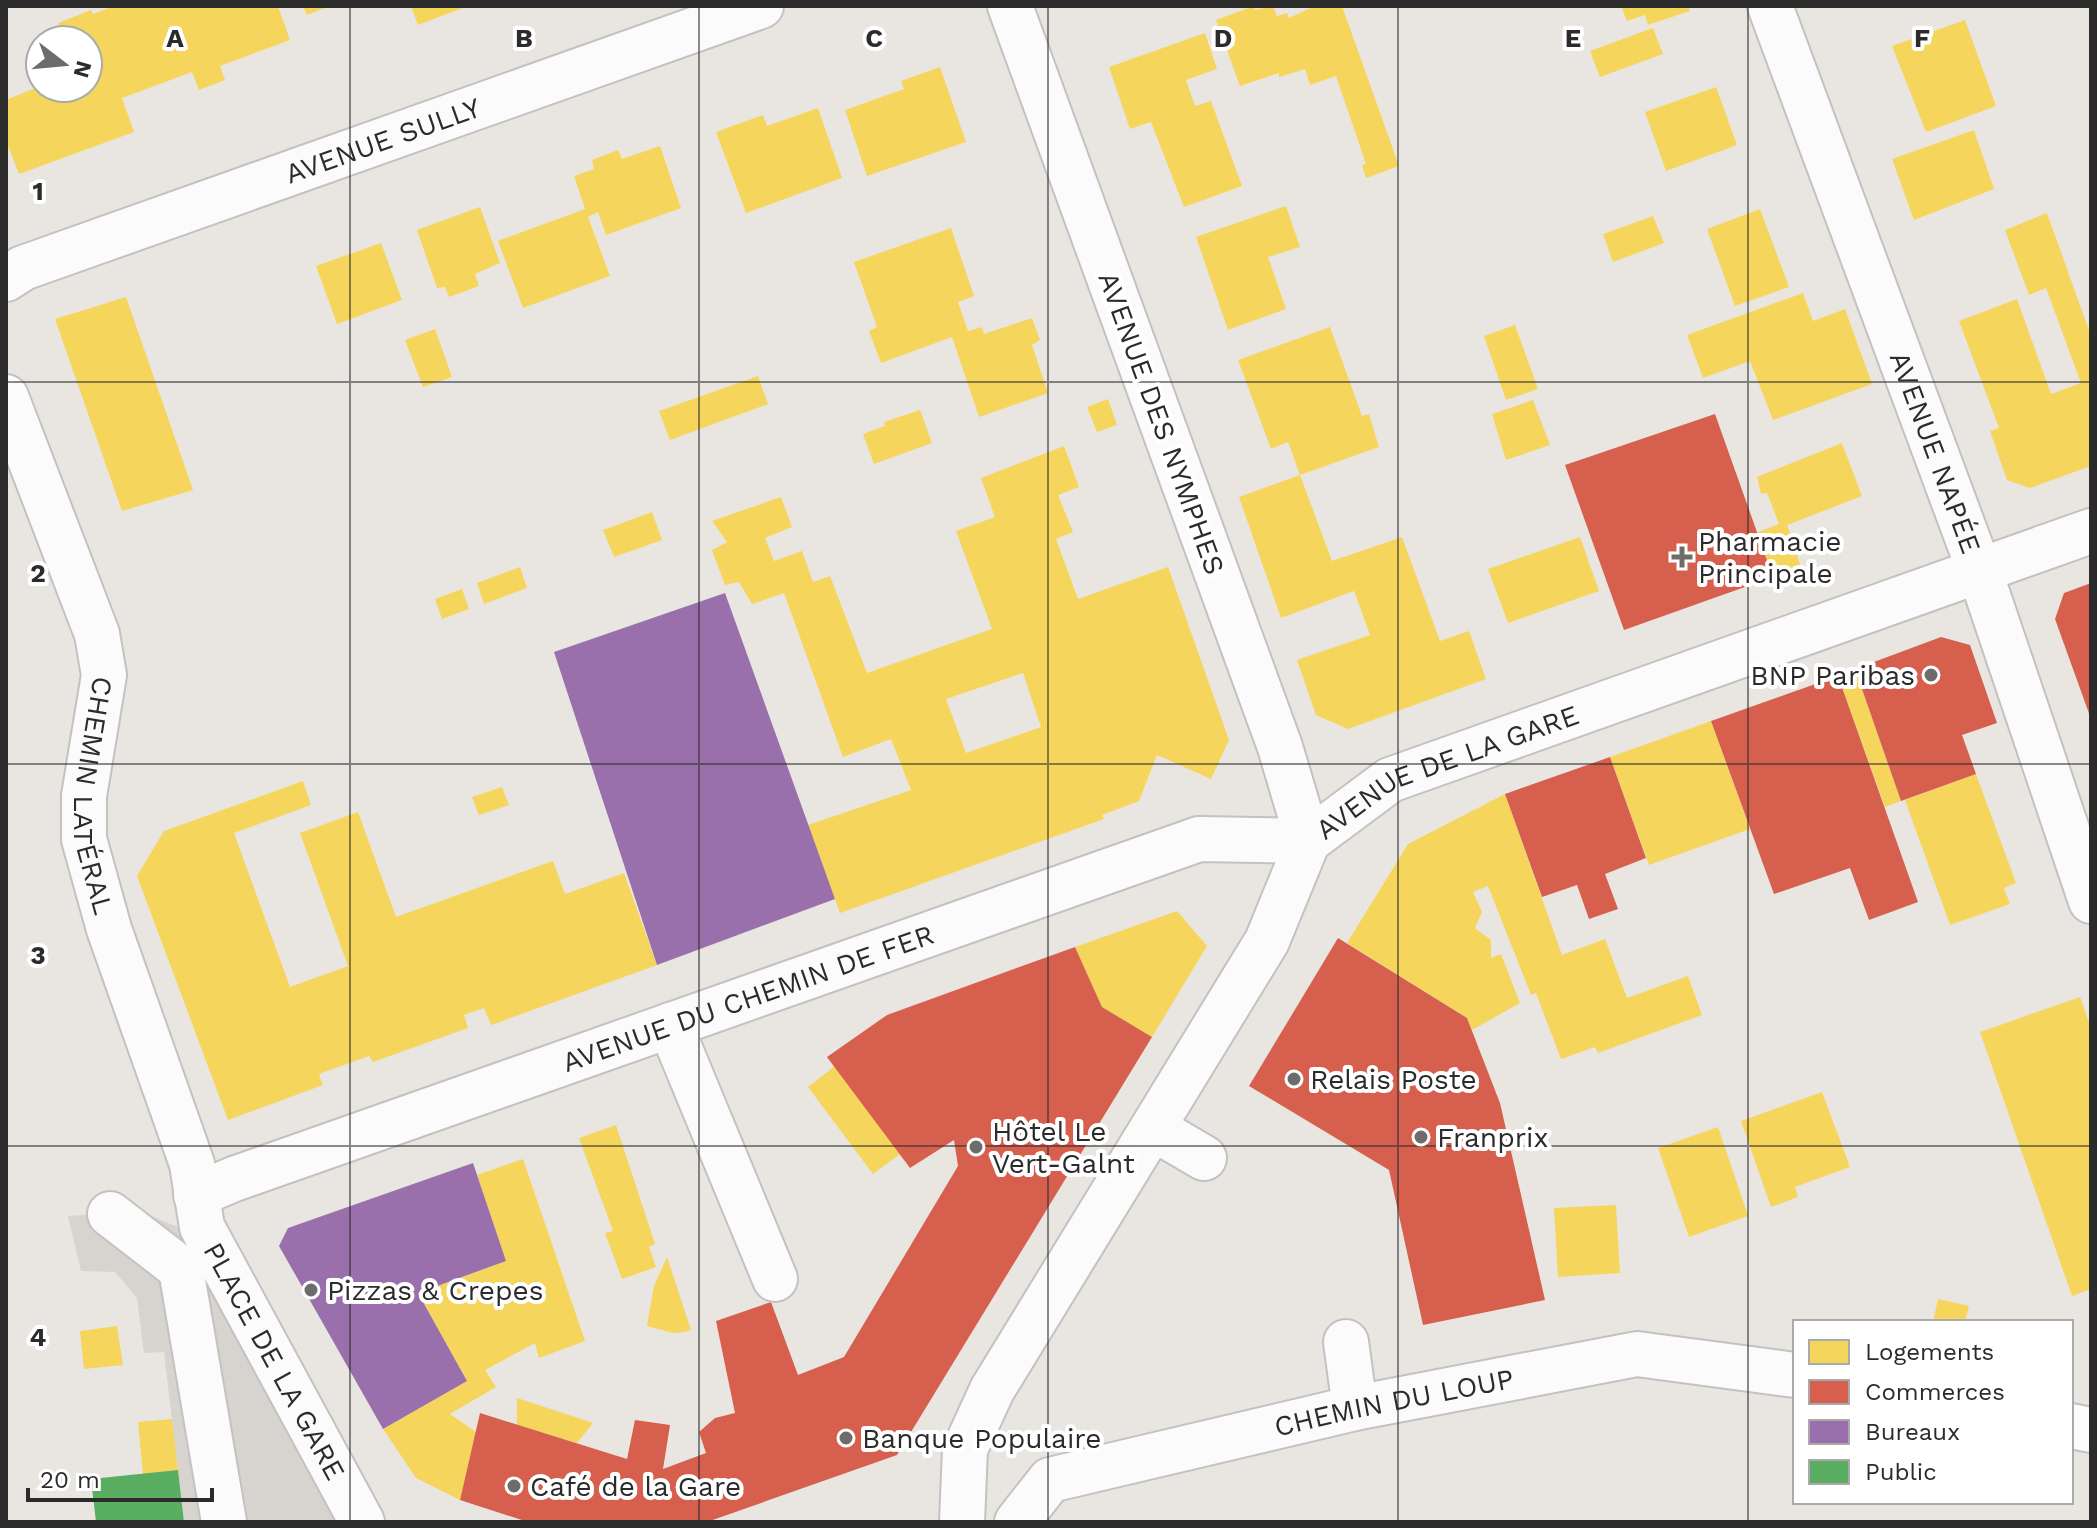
<svg xmlns="http://www.w3.org/2000/svg" width="2097" height="1528" viewBox="0 0 2097 1528" font-family="'Work Sans',sans-serif">
  <style>
    .plaza { fill: #d7d4d0 }
    .homes { fill: #f6d55c; fill-rule: evenodd }
    .shops { fill: #d6604d }
    .offices { fill: #9970ab }
    .public { fill: #5aae61 }
    .lines { fill: none; stroke-linecap: round; stroke-linejoin: round }
    .minor-casing { stroke: #c3c2c1; stroke-width: 48 }
    .minor { stroke: #fcfbfb; stroke-width: 44 }
    .grid { fill: none; stroke: #2b2b2b; stroke-width: 2; stroke-opacity: 0.55 }
    .poi-dot { fill: #6e6c6b; stroke: #fff; stroke-width: 3 }
    .labels { text-anchor: middle; stroke-width: 8; stroke-linejoin: round; paint-order: stroke }
    .street-label { font-size: 28px; fill: #2b2b2b; stroke: #fff }
    .poi-label { font-size: 28px; fill: #2b2b2b; stroke: #fff; text-anchor: start }
    .grid-label { font-size: 26px; text-anchor: middle; font-weight: bold; fill: #2b2b2b; stroke: #fff; stroke-width: 8; stroke-linejoin: round; paint-order: stroke }
  </style>
  <rect width="100%" height="100%" fill="#e9e6e2"/>
  <polygon class="plaza" points="138,1211 178,1227 192,1241 342,1522 184,1522 164,1352 144,1353 137,1298 115,1272 81,1271 68,1216"/>
  <g class="homes">
    <polygon points="114,6 278,6 290,40 220,66 225,80 199,90 192,72 122,98 134,132 19,174 6,141 6,100 40,86 88,88 88,40 65,40 58,23 91,10 93,14"/>
    <polygon points="303,6 330,6 307,15"/>
    <polygon points="411,6 468,6 418,25"/>
    <polygon points="1254,6 1255,10 1273,6 1277,16 1287,13 1289,18 1315,6 1342,6 1399,166 1366,178 1362,165 1366,164 1336,76 1310,85 1305,69 1279,77 1279,73 1240,86 1216,20"/>
    <polygon points="1621,6 1688,6 1690,11 1648,25 1645,15 1627,21"/>
    <polygon points="1965,20 1996,106 1926,132 1892,46"/>
    <polygon points="1653,28 1663,54 1600,77 1590,51"/>
    <polygon points="1205,33 1217,69 1186,80 1195,106 1211,101 1242,186 1184,207 1151,122 1130,129 1109,67"/>
    <polygon points="940,67 966,142 867,176 845,110 904,89 901,81"/>
    <polygon points="1716,87 1737,145 1666,171 1645,112"/>
    <polygon points="818,108 842,178 746,213 716,132 763,115 767,126"/>
    <polygon points="1974,130 1994,189 1914,220 1892,159"/>
    <polygon points="660,146 681,208 606,235 598,212 588,217 610,276 523,308 498,241 585,209 574,176 594,169 592,160 618,150 622,159"/>
    <polygon points="1286,206 1300,247 1268,257 1286,309 1228,330 1196,237"/>
    <polygon points="480,207 500,263 475,274 479,286 449,297 445,287 437,288 417,230"/>
    <polygon points="1760,209 1789,287 1735,306 1707,229"/>
    <polygon points="2047,213 2091,336 2091,466 2030,488 2007,480 1990,431 1999,428 1959,321 2017,299 2051,394 2081,383 2046,288 2029,295 2005,230"/>
    <polygon points="1653,216 1664,243 1613,262 1603,234"/>
    <polygon points="951,228 974,296 958,302 968,331 982,327 984,334 1032,318 1040,340 1032,345 1048,393 979,417 952,337 881,363 869,331 877,327 854,262"/>
    <polygon points="381,243 402,300 337,324 316,266"/>
    <polygon points="1803,293 1813,321 1845,309 1872,384 1773,420 1750,361 1703,378 1687,335"/>
    <polygon points="126,297 193,490 122,511 55,319"/>
    <polygon points="1515,325 1538,389 1506,400 1484,336"/>
    <polygon points="1330,327 1362,416 1369,414 1379,447 1300,475 1288,442 1271,449 1238,360"/>
    <polygon points="435,329 452,377 423,387 405,340"/>
    <polygon points="758,376 768,404 670,440 659,411"/>
    <polygon points="1108,399 1117,425 1097,432 1087,407"/>
    <polygon points="1533,400 1550,445 1506,460 1492,414"/>
    <polygon points="920,410 932,443 874,464 863,434 885,426 884,422"/>
    <polygon points="1842,443 1862,496 1787,525 1801,567 1773,577 1758,532 1779,524 1767,493 1761,494 1757,477"/>
    <path d="M 1064,446 L 1079,487 L 1058,495 L 1073,532 L 1056,539 L 1078,599 L 1168,567 L 1229,740 L 1211,779 L 1157,755 L 1139,801 L 1102,815 L 1104,819 L 840,913 L 808,825 L 911,790 L 891,739 L 843,757 L 784,593 L 752,604 L 739,582 L 725,585 L 712,550 L 727,542 L 712,521 L 781,497 L 792,527 L 765,538 L 774,561 L 802,551 L 813,582 L 830,576 L 867,673 L 992,629 L 956,531 L 995,517 L 981,478 ZM 1023,673 L 1041,727 L 966,753 L 946,699 Z"/>
    <polygon points="1300,475 1332,561 1402,537 1440,641 1469,631 1486,679 1348,729 1316,715 1297,660 1370,635 1354,591 1281,618 1239,497"/>
    <polygon points="652,512 662,540 614,557 603,530"/>
    <polygon points="1580,537 1599,591 1508,623 1488,569"/>
    <polygon points="520,567 527,588 484,604 477,583"/>
    <polygon points="462,589 469,609 442,619 435,599"/>
    <polygon points="1855,669 1901,801 1885,807 1838,676"/>
    <polygon points="1711,721 1750,829 1649,865 1610,757"/>
    <polygon points="1976,774 2016,883 2004,888 2010,904 1950,925 1905,800"/>
    <polygon points="303,781 311,805 234,833 290,987 348,966 300,833 358,812 396,917 553,861 565,894 624,873 657,965 491,1025 484,1008 464,1015 468,1028 373,1062 369,1056 319,1074 323,1085 228,1120 137,876 164,831"/>
    <polygon points="502,787 509,805 479,815 472,797"/>
    <polygon points="1505,794 1562,955 1605,939 1627,998 1688,976 1702,1015 1598,1053 1595,1047 1561,1059 1536,993 1531,995 1488,886 1473,892 1482,912 1475,928 1491,940 1491,958 1501,954 1520,1003 1472,1030 1467,1018 1347,943 1408,844"/>
    <polygon points="1177,911 1207,946 1152,1037 1102,1007 1075,947"/>
    <polygon points="2080,997 2091,1028 2091,1289 2072,1296 1980,1032"/>
    <polygon points="835,1066 900,1154 873,1174 808,1087"/>
    <polygon points="1822,1092 1850,1167 1795,1187 1798,1197 1771,1207 1741,1121"/>
    <polygon points="616,1125 655,1244 649,1247 656,1267 622,1279 605,1233 613,1231 579,1138"/>
    <polygon points="1718,1127 1748,1216 1689,1237 1658,1148"/>
    <polygon points="523,1159 585,1341 539,1358 535,1343 485,1370 496,1387 450,1414 476,1432 460,1500 416,1478 383,1429 467,1381 418,1293 506,1261 477,1175"/>
    <polygon points="1616,1205 1620,1273 1558,1277 1554,1208"/>
    <polygon points="667,1257 691,1330 684,1332 673,1333 647,1326 654,1286"/>
    <polygon points="1938,1299 1969,1306 1965,1322 1933,1322"/>
    <polygon points="117,1326 123,1365 84,1369 80,1331"/>
    <polygon points="517,1398 593,1423 577,1443 517,1425"/>
    <polygon points="172,1419 178,1470 143,1474 138,1422"/>
  </g>
  <g class="shops">
    <polygon points="1715,414 1773,577 1624,630 1565,465"/>
    <polygon points="2091,583 2091,719 2055,619 2064,593"/>
    <polygon points="1941,637 1970,645 1997,723 1962,735 1976,774 1901,801 1855,669"/>
    <polygon points="1838,676 1918,902 1869,920 1850,868 1774,894 1711,721"/>
    <polygon points="1610,757 1646,858 1605,874 1618,909 1589,919 1577,885 1542,897 1505,794"/>
    <polygon points="1338,938 1467,1018 1500,1103 1545,1300 1423,1325 1389,1170 1249,1086"/>
    <polygon points="1075,947 1102,1007 1152,1037 897,1455 707,1522 528,1522 460,1500 480,1413 627,1459 635,1420 670,1425 663,1469 706,1453 699,1432 715,1418 735,1413 716,1321 771,1302 798,1375 844,1357 958,1166 954,1140 910,1168 827,1057 887,1015"/>
  </g>
  <g class="offices">
    <polygon points="725,593 835,899 657,965 554,652"/>
    <polygon points="473,1163 506,1261 418,1293 467,1381 383,1429 279,1246 288,1228"/>
  </g>
  <polygon class="public" points="178,1470 184,1522 96,1522 91,1479"/>
  <g class="lines">
    <defs>
      <g id="minor">
        <path id="s1" d="M 1770,6 L 1980,572 L 2091,901"/>
        <path id="s2" d="M 6,279 L 23,268 L 761,6"/>
        <path id="s3" d="M 6,397 L 97,634 L 104,675 L 84,796 L 84,839 L 109,929 L 192,1164 L 202,1227 L 362,1522"/>
        <polyline points="670,1025 775,1279"/>
        <polyline points="1153,1128 1204,1158"/>
        <path id="s4" d="M 196,1195 L 234,1179 L 1199,839 L 1308,841 L 1280,747 L 1010,6"/>
        <polyline points="110,1214 181,1269 224,1522"/>
        <polyline points="1346,1342 1355,1408"/>
        <polyline points="2071,1426 2091,1430"/>
        <path id="s5" d="M 962,1522 L 965,1449 L 992,1390 L 1267,941 L 1308,841 L 1390,780 L 2091,531"/>
        <path id="s6" d="M 1017,1522 L 1050,1480 L 1355,1408 L 1637,1354 L 1795,1375"/>
      </g>
    </defs>
    <use href="#minor" class="minor-casing"/>
    <use href="#minor" class="minor"/>
  </g>
  <path class="grid" d="M 350,6 L 350,1522M 699,6 L 699,1522M 1048,6 L 1048,1522M 1398,6 L 1398,1522M 1748,6 L 1748,1522M 6,382 L 2091,382M 6,764 L 2091,764M 6,1146 L 2091,1146"/>
  <g class="poi-dot">
    <path d="M1678 545h8v8h8v8h-8v8h-8v-8h-8v-8h8z"/>
    <circle cx="1931" cy="675" r="8"/>
    <circle cx="1294" cy="1079" r="8"/>
    <circle cx="1421" cy="1137" r="8"/>
    <circle cx="976" cy="1147" r="8"/>
    <circle cx="311" cy="1290" r="8"/>
    <circle cx="846" cy="1438" r="8"/>
    <circle cx="514" cy="1486" r="8"/>
  </g>
  <g class="labels">
    <g class="street-label">
      <text dy="10" stroke="none"><textPath href="#s2" startOffset="402">AVENUE SULLY</textPath></text>
      <text transform="translate(1162 423) rotate(70)" y="10">AVENUE DES NYMPHES</text>
      <text dy="10" stroke="none"><textPath href="#s1" startOffset="476">AVENUE NAPÉE</textPath></text>
      <text dy="10" stroke="none"><textPath href="#s5" startOffset="930">AVENUE DE LA GARE</textPath></text>
      <text dy="10" stroke="none"><textPath href="#s3" startOffset="418">CHEMIN LATÉRAL</textPath></text>
      <text dy="10" stroke="none"><textPath href="#s4" startOffset="586">AVENUE DU CHEMIN DE FER</textPath></text>
      <text dy="10" stroke="none"><textPath href="#s3" startOffset="1020">PLACE DE LA GARE</textPath></text>
      <text dy="10" stroke="none"><textPath href="#s6" startOffset="406">CHEMIN DU LOUP</textPath></text>
    </g>
    <g class="poi-label">
      <text x="1698" y="551">Pharmacie<tspan x="1698" dy="32">Principale</tspan></text>
      <text x="1915" y="685" text-anchor="end">BNP Paribas</text>
      <text x="1310" y="1089">Relais Poste</text>
      <text x="992" y="1141">Hôtel Le<tspan x="992" dy="32">Vert-Galnt</tspan></text>
      <text x="1437" y="1147">Franprix</text>
      <text x="327" y="1300">Pizzas &amp; Crepes</text>
      <text x="862" y="1448">Banque Populaire</text>
      <text x="530" y="1496">Café de la Gare</text>
    </g>
  </g>
  <g class="grid-label">
    <text x="175" y="47">A</text>
    <text x="524" y="47">B</text>
    <text x="874" y="47">C</text>
    <text x="1223" y="47">D</text>
    <text x="1573" y="47">E</text>
    <text x="1922" y="47">F</text>
    <text x="38" y="200">1</text>
    <text x="38" y="582">2</text>
    <text x="38" y="964">3</text>
    <text x="38" y="1346">4</text>
  </g>
  <rect width="2097" height="1528" fill="none" stroke="#2b2b2b" stroke-width="16"/>
  <rect x="1793" y="1320" width="280" height="184" fill="#ffffff" stroke="#aaaaaa" stroke-width="2"/>
  <rect x="1809" y="1340" width="40" height="24" fill="#f6d55c" stroke="#aaaaaa" stroke-width="2"/>
  <text x="1865" y="1360" font-size="24" fill="#2b2b2b">Logements</text>
  <rect x="1809" y="1380" width="40" height="24" fill="#d6604d" stroke="#aaaaaa" stroke-width="2"/>
  <text x="1865" y="1400" font-size="24" fill="#2b2b2b">Commerces</text>
  <rect x="1809" y="1420" width="40" height="24" fill="#9970ab" stroke="#aaaaaa" stroke-width="2"/>
  <text x="1865" y="1440" font-size="24" fill="#2b2b2b">Bureaux</text>
  <rect x="1809" y="1460" width="40" height="24" fill="#5aae61" stroke="#aaaaaa" stroke-width="2"/>
  <text x="1865" y="1480" font-size="24" fill="#2b2b2b">Public</text>
  <g transform="translate(64 64) rotate(106)"><circle r="38" fill="#ffffff" stroke="#aaaaaa" stroke-width="2"/>
  <path d="M0-6L14 30L0 20L-14 30Z" fill="#6e6c6b"/>
  <text y="-12" font-size="22" font-weight="bold" text-anchor="middle" fill="#2b2b2b">N</text>
  </g>
  <path d="M28 1488v12h184v-12" fill="none" stroke="#2b2b2b" stroke-width="4"/>
  <text x="40" y="1488" font-size="24" fill="#2b2b2b" stroke="#ffffff" stroke-width="6" paint-order="stroke">20 m</text>
</svg>
